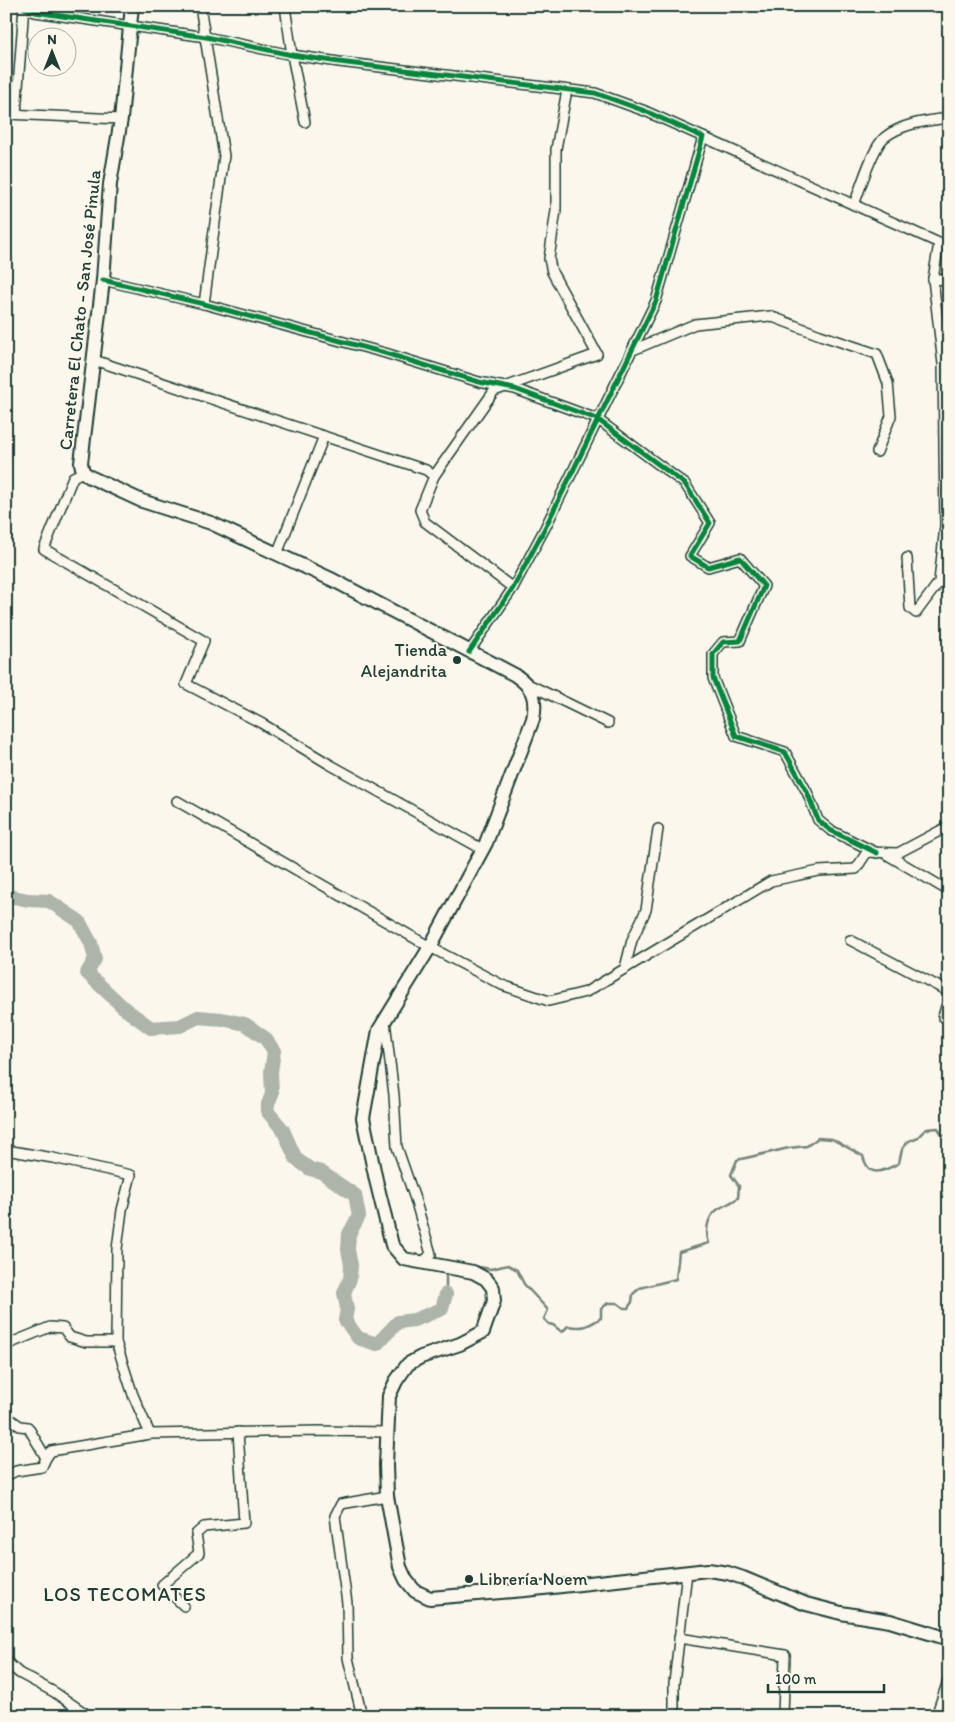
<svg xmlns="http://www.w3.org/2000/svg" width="955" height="1722" viewBox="0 0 955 1722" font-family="Itim,sans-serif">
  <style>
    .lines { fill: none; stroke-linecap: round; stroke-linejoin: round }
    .stream { stroke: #74847b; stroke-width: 2.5 }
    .river { stroke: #adb4aa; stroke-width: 14 }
    .minor-casing { stroke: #1f3d34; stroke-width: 12 }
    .primary-casing { stroke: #1f3d34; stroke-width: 16 }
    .minor { stroke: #fbf7ec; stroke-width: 9 }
    .primary { stroke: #fbf7ec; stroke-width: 12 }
    .cycleway-casing { stroke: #fbf7ec; stroke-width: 8 }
    .cycleway { stroke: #00873e; stroke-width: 5 }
    .poi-dot { fill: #1f3d34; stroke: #fbf7ec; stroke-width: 2 }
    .labels { text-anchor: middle; stroke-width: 4; stroke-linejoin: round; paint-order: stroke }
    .street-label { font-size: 18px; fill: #1f3d34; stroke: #fbf7ec }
    .poi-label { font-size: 18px; fill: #1f3d34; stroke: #fbf7ec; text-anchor: end }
    .quarter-label { font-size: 20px; letter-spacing: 1px; fill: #1f3d34; stroke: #fbf7ec }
  </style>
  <rect width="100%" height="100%" fill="#fbf7ec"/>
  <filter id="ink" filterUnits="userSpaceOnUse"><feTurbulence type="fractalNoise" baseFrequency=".02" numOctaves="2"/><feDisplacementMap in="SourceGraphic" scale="10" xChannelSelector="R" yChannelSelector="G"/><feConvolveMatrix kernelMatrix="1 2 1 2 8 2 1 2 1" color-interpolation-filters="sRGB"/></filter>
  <g filter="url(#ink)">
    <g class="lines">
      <g class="stream">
        <path d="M 454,1263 L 491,1269 L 508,1265 L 517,1270 L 524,1284 L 548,1310 L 544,1319 L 549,1324 L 553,1325 L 562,1332 L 568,1326 C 584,1329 588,1326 601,1318 L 601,1309 L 608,1303 L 617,1303 L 624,1308 L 628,1308 L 632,1302 L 633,1294 L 640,1288 L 676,1279 L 679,1252 L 709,1243 C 705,1232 707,1217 717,1210 C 724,1205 731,1203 738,1198 L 739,1186 L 731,1175 L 737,1160 L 789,1148 L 807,1146 L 818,1138 L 832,1139 L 863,1156 C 869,1180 884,1171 899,1163 C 901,1155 901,1146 909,1141 C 916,1137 911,1143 917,1138 C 927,1128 923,1129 938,1128 L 942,1135 L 949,1135"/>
        <polyline points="446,1272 446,1294"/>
      </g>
      <polyline class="river" points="6,898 9,896 28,900 49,901 79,921 91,943 95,959 87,973 125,1009 151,1028 180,1026 198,1017 222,1019 245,1024 265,1038 274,1051 271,1072 272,1094 268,1104 267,1111 283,1130 296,1159 310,1169 321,1172 355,1195 359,1216 349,1234 348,1250 351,1265 350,1279 344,1293 347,1309 345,1320 358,1338 377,1344 398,1322 414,1320 442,1309 446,1294"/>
      <defs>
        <g id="minor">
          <polyline points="200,6 224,156 204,304"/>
          <polyline points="285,6 292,55 305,122"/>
          <polyline points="24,8 35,12 206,37 292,55 339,62 595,93 645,111 703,137 656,301 545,528 513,588 469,652"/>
          <polyline points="6,114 121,119"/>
          <polyline points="16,114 24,6"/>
          <polyline points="703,137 939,243 933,279 949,280"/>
          <path d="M 854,205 C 860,189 873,146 885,137 C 903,123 927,121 949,118"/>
          <polyline points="103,280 204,304 385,353 479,382 515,389 597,419 685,484 710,523 690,556 708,567 740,558 764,586 740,641 723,642 713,654 713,678 736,736 785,752 807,792 818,820 830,830 877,853"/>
          <polyline points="633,350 695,324 770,316 820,335 877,354 888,383 891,416 877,452"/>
          <polyline points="94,360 426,470 434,476 420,510 425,522 513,588"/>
          <polyline points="83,472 73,477 44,549 204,641 186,684 261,723 329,764 482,849"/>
          <polyline points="434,476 494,391 597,354 552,272 549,259 556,210 556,149 567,90"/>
          <polyline points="277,554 324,436"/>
          <polyline points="907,558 910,608 916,613 939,582 945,526 943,364 933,279"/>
          <polyline points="528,684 608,723"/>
          <polyline points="177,801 430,947 502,985 549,1001 586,992 771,881 819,871 856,869 867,852 898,853 949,826"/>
          <polyline points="886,854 949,891"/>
          <polyline points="850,940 949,992"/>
          <polyline points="625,968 632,940 646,910 658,829"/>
          <polyline points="943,1017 949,996"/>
          <polyline points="385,1021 394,1095 397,1147 415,1199 431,1254 422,1263"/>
          <polyline points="6,1150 53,1158 131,1175 122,1210 117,1249 116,1342 133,1395 150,1434"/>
          <polyline points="6,1345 50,1327 63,1328 70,1337 86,1342 116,1342"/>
          <polyline points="6,1419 10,1419 20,1426 28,1427 46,1458"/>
          <polyline points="6,1476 16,1471 42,1467 46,1458 51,1451 150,1434 319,1431 387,1432"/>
          <polyline points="184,1606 162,1585 199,1553 196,1534 204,1527 244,1523 238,1432"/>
          <polyline points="679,1638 785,1655 783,1716"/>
          <polyline points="6,1658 7,1662 19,1673 54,1692 89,1716"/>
          <polyline points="362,1716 348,1658 347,1603 335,1516 341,1504 387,1496"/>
          <polyline points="674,1716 674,1683 687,1572"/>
          <polyline points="936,1716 949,1678"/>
        </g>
        <path id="primary" d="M 132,6 L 121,119 L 110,184 L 103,280 L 81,463 L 83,472 L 90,477 L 142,501 L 211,523 L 333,580 L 515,675 C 533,687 537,698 533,719 L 486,843 L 430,947 L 379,1030 L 363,1118 L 376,1180 L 392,1245 L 404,1259 L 473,1272 L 486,1279 L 493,1288 L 494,1301 L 483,1332 L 460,1344 L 421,1357 L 408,1364 L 396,1381 L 389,1396 L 386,1465 L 387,1496 L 400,1567 L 406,1580 L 415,1591 L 430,1598 L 525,1590 L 708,1570 L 728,1573 L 743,1578 L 806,1604 L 841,1613 L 890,1621 L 949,1639"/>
      </defs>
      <use href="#minor" class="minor-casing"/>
      <use href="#primary" class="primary-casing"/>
      <use href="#minor" class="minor"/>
      <use href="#primary" class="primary"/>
      <defs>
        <g id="cycleway">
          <polyline points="24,6 24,8 35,12 206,37 292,55 339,62 595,93 645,111 703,137 656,301 545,528 513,588 469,652"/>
          <polyline points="103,280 204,304 385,353 479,382 515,389 597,419 685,484 710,523 690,556 708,567 740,558 764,586 740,641 723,642 713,654 713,678 736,736 785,752 807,792 818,820 830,830 877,853"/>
        </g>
      </defs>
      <use href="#cycleway" class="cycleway-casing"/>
      <use href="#cycleway" class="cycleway"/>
    </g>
  </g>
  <g class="poi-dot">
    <circle cx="457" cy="660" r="5"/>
    <circle cx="469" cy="1579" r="5"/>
  </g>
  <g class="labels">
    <g class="street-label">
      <text transform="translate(80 310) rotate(-84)" y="6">Carretera El Chato - San José Pinula</text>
    </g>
    <g class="poi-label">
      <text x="447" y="656">Tienda<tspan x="447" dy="21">Alejandrita</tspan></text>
      <text x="479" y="1585" text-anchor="start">Librería Noem</text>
    </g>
    <g class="quarter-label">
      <text x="125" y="1601">LOS TECOMATES</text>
    </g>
  </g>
  <rect width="955" height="1722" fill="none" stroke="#fbf7ec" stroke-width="25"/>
  <rect x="12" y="12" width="930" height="1697" fill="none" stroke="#1f3d34" stroke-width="2" filter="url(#ink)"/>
  <g transform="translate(52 52)"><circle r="24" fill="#fbf7ec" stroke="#a3ada2"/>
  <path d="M0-4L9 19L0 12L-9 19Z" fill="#1f3d34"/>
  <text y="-8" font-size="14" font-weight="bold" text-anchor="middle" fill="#1f3d34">N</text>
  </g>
  <path d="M768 1684v8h116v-8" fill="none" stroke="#1f3d34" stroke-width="2.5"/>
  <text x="775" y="1684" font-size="15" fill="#1f3d34" stroke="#fbf7ec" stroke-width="4" paint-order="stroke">100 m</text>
</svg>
